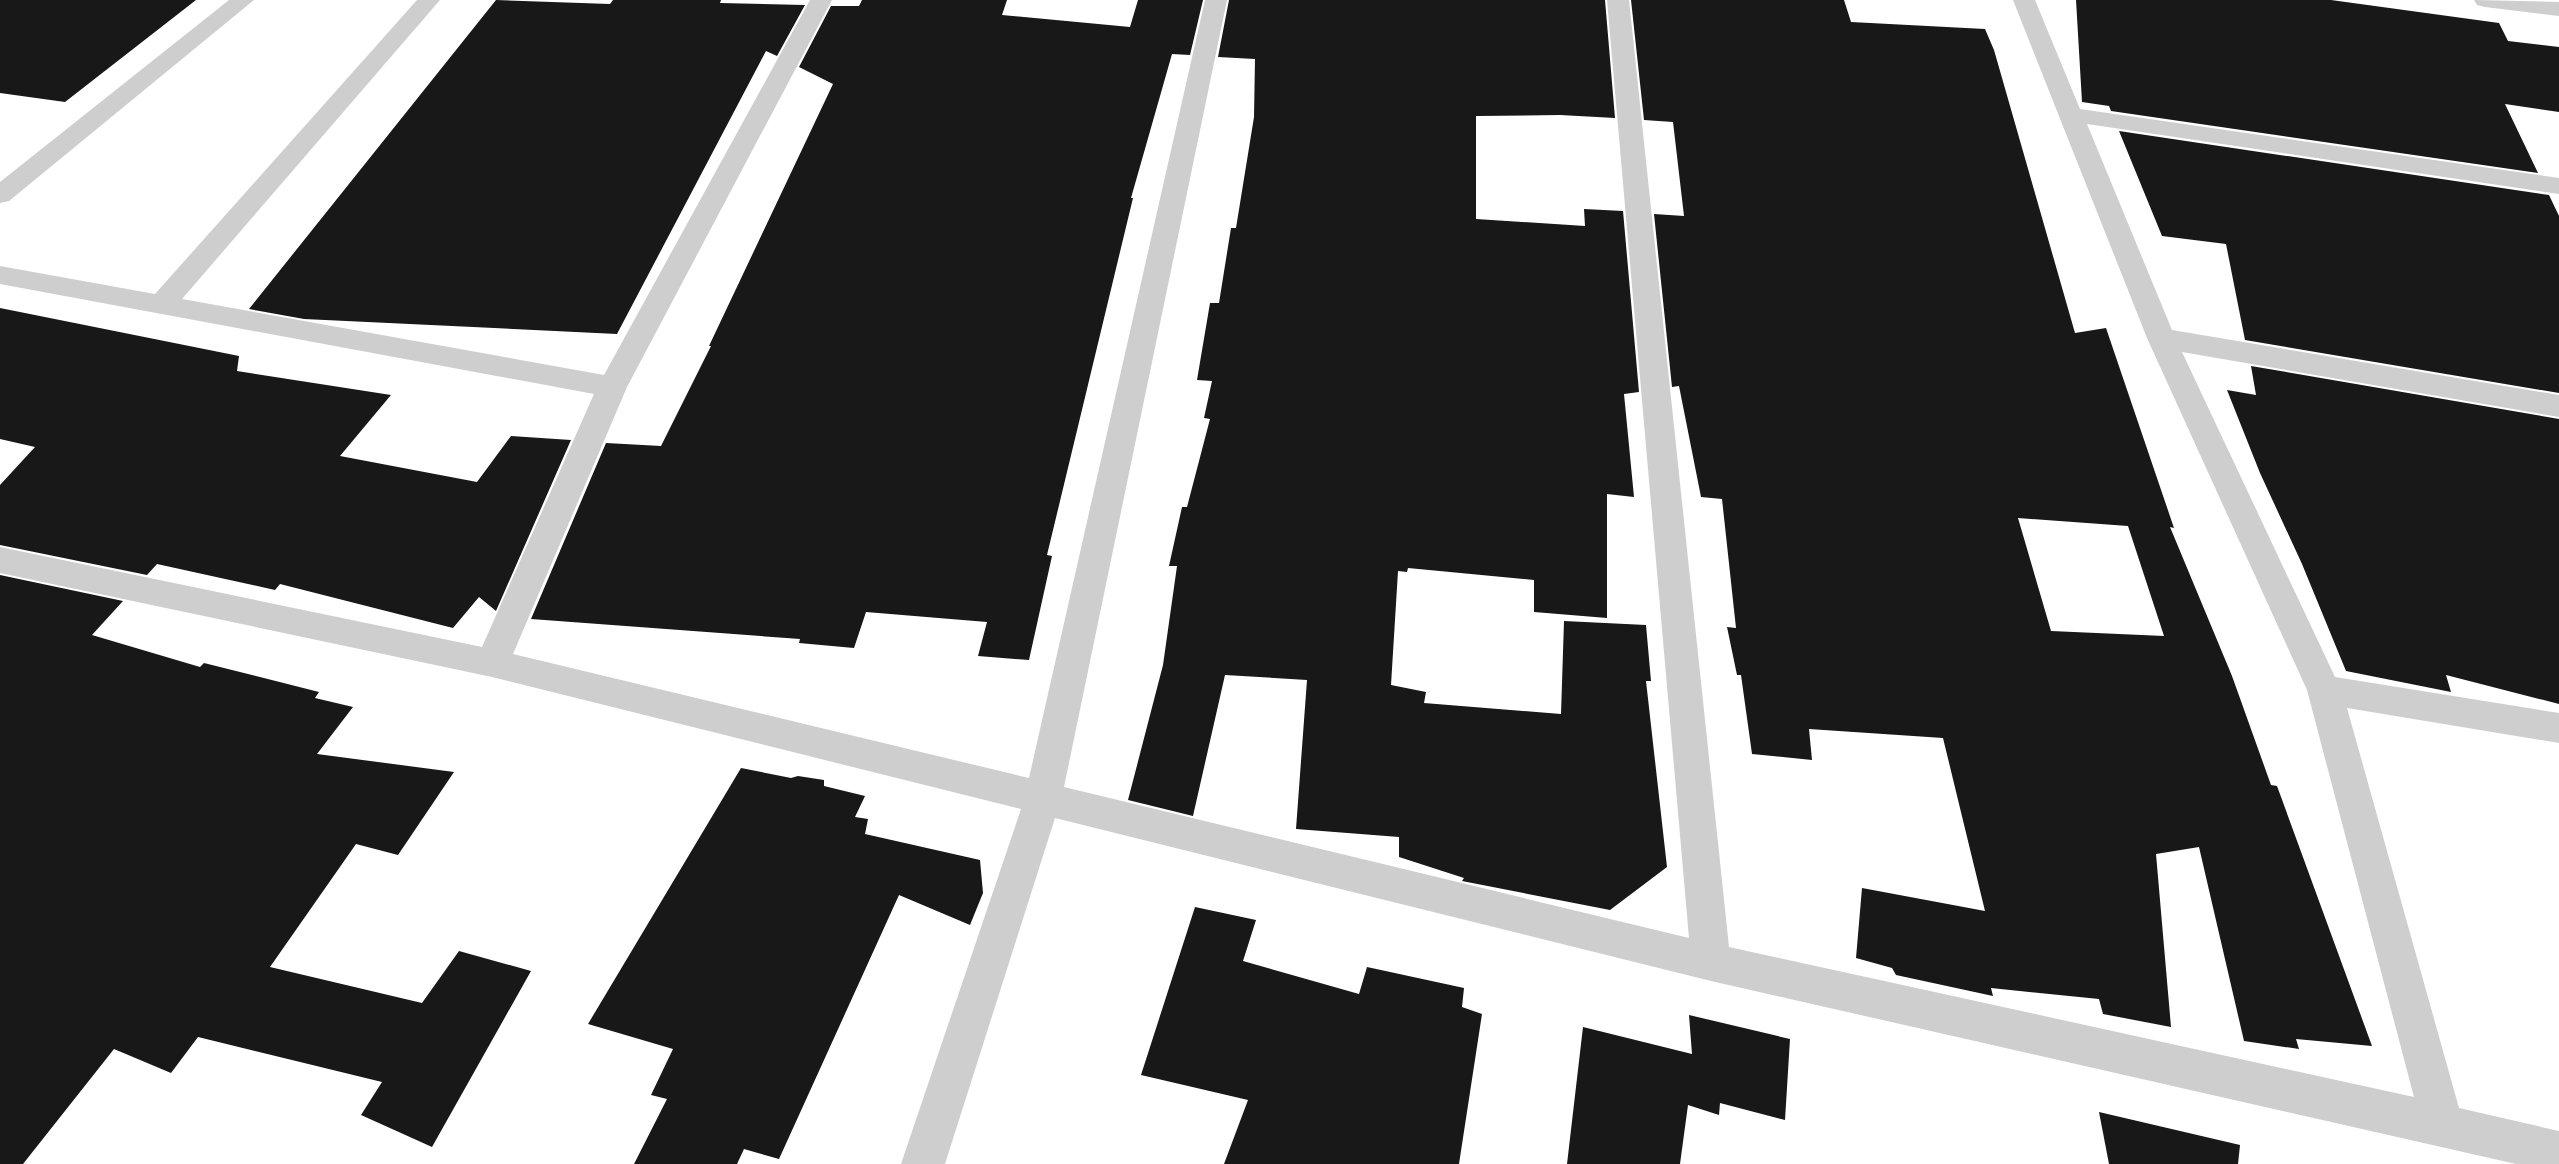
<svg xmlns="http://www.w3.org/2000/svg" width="2559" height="1164" viewBox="0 0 2559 1164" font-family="Jost,sans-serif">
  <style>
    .building { fill: #181818; fill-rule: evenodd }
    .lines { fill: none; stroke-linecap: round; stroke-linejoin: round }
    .minor { fill: #cecece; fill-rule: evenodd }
  </style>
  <rect width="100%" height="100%" fill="#fff"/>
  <g class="building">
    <polygon points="0,0 196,0 65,102 0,93"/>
    <polygon points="496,0 610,4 613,0 721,0 720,3 805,5 777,56 766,51 617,334 304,319 249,309"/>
    <polygon points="862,0 1007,0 1002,15 1130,27 1138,0 1203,0 1190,55 1172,54 1131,198 1133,198 1047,555 1052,556 1029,660 978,656 987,622 866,612 854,648 799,643 800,639 531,619 606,443 661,446 711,346 709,346 833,84 799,67 831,6 859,6"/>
    <polygon points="1229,0 1605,0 1615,118 1560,115 1476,116 1476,219 1585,226 1584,209 1623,211 1639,392 1624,394 1634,497 1607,494 1607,618 1534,612 1534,580 1408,568 1407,572 1398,571 1391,685 1426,692 1424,703 1561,714 1564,621 1646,625 1651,681 1646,681 1667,867 1610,910 1462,881 1464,878 1399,857 1399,837 1296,829 1307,680 1225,675 1193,816 1128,800 1163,665 1177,566 1169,566 1182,507 1187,507 1210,419 1204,418 1212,381 1197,380 1210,303 1219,303 1231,228 1236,228 1254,117 1255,59 1218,57"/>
    <path d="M 1631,0 L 1844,0 L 1851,22 L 1985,29 L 1994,50 L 2075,333 L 2106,328 L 2174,528 L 2170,527 L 2232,676 L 2271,785 L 2277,786 L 2372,1046 L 2296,1039 L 2299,1049 L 2244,1041 L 2199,847 L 2156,854 L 2171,1027 L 2103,1014 L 2099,999 L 1991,988 L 1993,996 L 1896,975 L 1892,968 L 1856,958 L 1862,888 L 1985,911 L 1943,738 L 1809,729 L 1812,760 L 1752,754 L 1741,675 L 1737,675 L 1727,627 L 1736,628 L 1722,499 L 1701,497 L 1679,386 L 1672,387 L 1654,214 L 1684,216 L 1673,122 L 1644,120 ZM 2018,518 L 2128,526 L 2164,636 L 2051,631 Z"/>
    <polygon points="2076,0 2331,0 2499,23 2508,41 2559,47 2559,112 2505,104 2538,173 2111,111 2109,106 2082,102"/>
    <polygon points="2119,131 2549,195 2559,216 2559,393 2245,340 2226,244 2162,236"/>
    <polygon points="0,308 239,356 237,371 391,395 340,456 477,482 511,436 571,440 496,611 479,597 453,628 280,584 275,590 157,564 147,575 0,545 0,485 35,447 0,439"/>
    <polygon points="2251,366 2559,419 2559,704 2446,675 2451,692 2346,671 2302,564 2260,473 2227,390 2256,395"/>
    <polygon points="0,575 123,601 92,635 200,667 204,663 319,692 315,698 353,707 317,754 454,772 398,855 356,844 270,967 422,1003 459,951 531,971 432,1147 361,1115 382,1082 198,1037 171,1073 114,1049 23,1164 0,1164"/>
    <polygon points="741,768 791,778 798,776 824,780 824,786 865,796 855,817 868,819 865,834 980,860 983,893 970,925 899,895 779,1159 744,1149 737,1164 634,1164 667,1099 651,1095 673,1049 588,1024"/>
    <polygon points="1195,907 1256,920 1243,961 1359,994 1367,967 1464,988 1462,1007 1482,1014 1459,1164 1224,1164 1248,1100 1141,1075"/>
    <polygon points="1689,1015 1790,1039 1785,1120 1720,1103 1719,1115 1688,1105 1680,1164 1567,1164 1583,1027 1692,1054"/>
    <polygon points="2099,1112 2240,1145 2238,1164 2109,1164"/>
  </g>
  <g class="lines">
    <g class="minor">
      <polygon points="229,0 254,0 9,201 0,203 0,182"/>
      <polygon points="417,0 440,0 182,299 604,375 810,0 832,0 627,387 513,654 1029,778 1205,0 1227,0 1064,787 1689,938 1607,0 1629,0 1729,947 2414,1097 2307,690 2147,338 2013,0 2035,0 2080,109 2559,178 2559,194 2087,124 2172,330 2559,395 2559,417 2182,352 2335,677 2559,713 2559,743 2347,708 2459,1108 2559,1131 2559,1164 2516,1164 1711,981 1055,818 945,1164 901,1164 1021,809 492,677 0,573 0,547 482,647 594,394 0,284 0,266 155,294"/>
      <polygon points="2474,0 2559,2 2559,16 2485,7 2477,5"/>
    </g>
  </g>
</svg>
